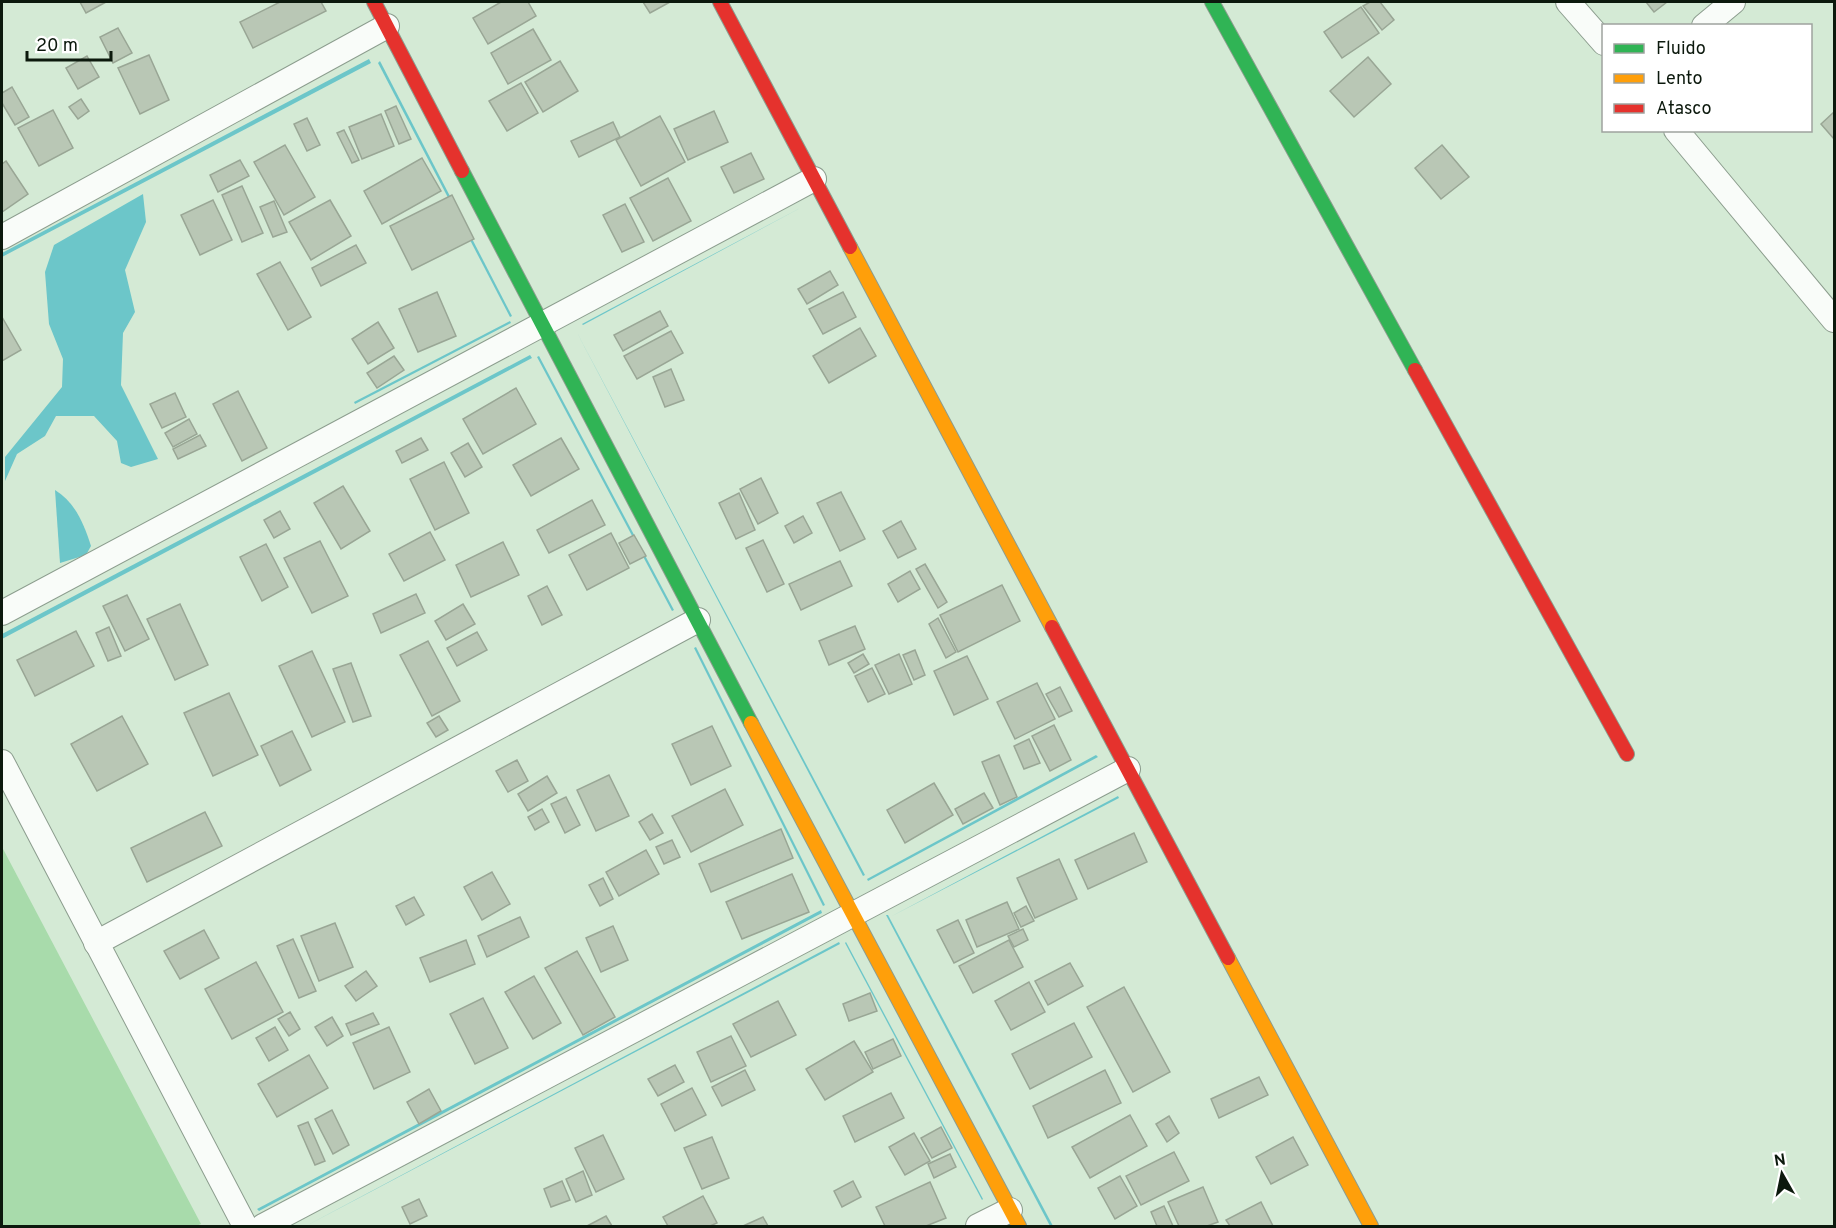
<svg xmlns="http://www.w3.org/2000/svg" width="1836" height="1228" viewBox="0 0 1836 1228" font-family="Overpass,sans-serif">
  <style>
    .green { fill: #a8dbab }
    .water { fill: #6cc6c9 }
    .building { fill: #b9c7b5; stroke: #99a695; stroke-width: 1.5 }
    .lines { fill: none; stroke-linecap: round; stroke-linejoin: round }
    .street-casing { stroke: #8c9d8e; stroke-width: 26 }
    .fast-casing { stroke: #8c9d8e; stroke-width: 16 }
    .slow-casing { stroke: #8c9d8e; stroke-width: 16 }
    .jam-casing { stroke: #8c9d8e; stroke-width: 16 }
    .street { stroke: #f9fcf9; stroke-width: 24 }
    .fast { stroke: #30b455; stroke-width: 14 }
    .slow { stroke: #ff9f0a; stroke-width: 14 }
    .jam { stroke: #e5322d; stroke-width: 14 }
  </style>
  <rect width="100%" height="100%" fill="#d4ead5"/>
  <polygon class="green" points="2,847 201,1224 196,1226 2,1226"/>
  <g class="water">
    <polygon points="369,59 371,63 2,257 2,253"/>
    <polygon points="380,61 512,316 510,317 378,63"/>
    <polygon points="143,194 146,222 125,270 135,312 123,333 121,385 158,459 131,467 121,463 117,441 94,416 56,416 45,436 17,454 5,481 5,457 62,387 63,359 49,324 45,272 54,245"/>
    <polygon points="804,206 583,325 582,324"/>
    <polygon points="510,321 511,323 355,404 354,402"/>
    <polygon points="574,327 865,875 863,876"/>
    <polygon points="530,355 532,358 2,639 2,634"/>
    <polygon points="539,356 674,610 672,611 537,357"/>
    <path d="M 55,490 C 75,502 84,524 91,546 L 86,555 L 60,563 Z"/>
    <polygon points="696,647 825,905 823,906 694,648"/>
    <polygon points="1096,755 1098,757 868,881 867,879"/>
    <polygon points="1118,796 1119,798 892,916"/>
    <polygon points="821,910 822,913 259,1211 257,1209"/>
    <polygon points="886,915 888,915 1053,1226 1050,1226"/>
    <polygon points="839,942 840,944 306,1226"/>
    <polygon points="846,942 983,1199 982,1200 845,943"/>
  </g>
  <g class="building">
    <polygon points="80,2 106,2 86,13"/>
    <polygon points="280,2 321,2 326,11 253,48 240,22"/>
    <polygon points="501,2 528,2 536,16 488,44 473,18"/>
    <polygon points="643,2 670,2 650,13"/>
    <polygon points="1370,2 1380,2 1394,20 1382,30 1363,6"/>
    <polygon points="1646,2 1667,2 1654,12"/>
    <polygon points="1361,7 1379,33 1342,58 1324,32"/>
    <polygon points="118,28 132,53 113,63 100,37"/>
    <polygon points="533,29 551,60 508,84 491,53"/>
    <polygon points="149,55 169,100 140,114 118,68"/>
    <polygon points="87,56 99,77 78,89 66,68"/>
    <polygon points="1368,57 1391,84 1354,117 1330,91"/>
    <polygon points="560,61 578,91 543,112 525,82"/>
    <polygon points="521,83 538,113 507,131 489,101"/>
    <polygon points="12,87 29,117 15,125 2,103 2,93"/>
    <polygon points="81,99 89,111 78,119 69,107"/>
    <polygon points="396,106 411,139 399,144 385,111"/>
    <polygon points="53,110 73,148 39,166 18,128"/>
    <polygon points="714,111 728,142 688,160 674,129"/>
    <polygon points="1834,112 1834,139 1821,124"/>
    <polygon points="381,114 394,146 362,159 349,127"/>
    <polygon points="660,116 685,162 641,186 616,140"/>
    <polygon points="307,118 320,145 307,151 294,124"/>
    <polygon points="613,122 620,137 579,157 571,141"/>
    <polygon points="344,130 359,160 352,163 337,133"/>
    <polygon points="285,145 315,197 284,215 254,162"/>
    <polygon points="1442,145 1469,177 1441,199 1415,168"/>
    <polygon points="751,153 764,179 734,193 721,167"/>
    <polygon points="422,158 441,191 382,224 364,191"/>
    <polygon points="240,160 249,176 218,192 210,175"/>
    <polygon points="6,161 28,194 2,212 2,164"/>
    <polygon points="668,178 691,221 653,241 630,198"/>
    <polygon points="242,186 263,233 242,242 222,195"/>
    <polygon points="452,195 474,239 412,270 390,226"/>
    <polygon points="213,200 232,240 200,255 181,215"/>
    <polygon points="330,200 351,236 311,260 289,222"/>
    <polygon points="274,201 287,232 273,237 260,207"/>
    <polygon points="625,204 644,242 622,252 603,215"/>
    <polygon points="356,245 366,263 321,286 312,268"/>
    <polygon points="280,262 311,317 288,330 257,274"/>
    <polygon points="830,271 838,285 807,304 798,289"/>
    <polygon points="437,292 456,336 418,352 399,309"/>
    <polygon points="843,292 856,317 823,334 809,309"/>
    <polygon points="660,311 668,326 623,351 614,335"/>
    <polygon points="2,317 21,350 2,361"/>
    <polygon points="378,322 394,348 368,364 352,339"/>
    <polygon points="860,328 876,356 829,383 813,356"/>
    <polygon points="671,331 683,353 637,379 624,356"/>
    <polygon points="394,356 404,370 377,388 367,373"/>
    <polygon points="671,369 684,400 665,407 653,377"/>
    <polygon points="516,388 536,424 483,454 463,419"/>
    <polygon points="238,391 267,448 242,461 213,404"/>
    <polygon points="175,393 186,417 162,428 150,404"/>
    <polygon points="189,419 197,434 173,447 165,433"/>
    <polygon points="200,435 206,446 178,459 173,449"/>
    <polygon points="421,438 428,450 402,463 396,451"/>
    <polygon points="561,438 579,469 531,496 513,465"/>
    <polygon points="468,443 482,467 465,477 451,453"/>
    <polygon points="444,462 469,513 435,530 410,479"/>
    <polygon points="761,478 778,513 758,524 740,489"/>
    <polygon points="343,486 370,531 341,549 314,503"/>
    <polygon points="841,492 865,539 840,551 817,503"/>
    <polygon points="739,493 755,530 736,539 719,503"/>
    <polygon points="592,500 605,525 549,553 537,530"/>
    <polygon points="280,511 290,529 274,538 264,520"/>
    <polygon points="803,516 812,533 794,543 785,526"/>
    <polygon points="901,521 916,549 898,558 883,531"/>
    <polygon points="430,532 445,560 404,581 389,554"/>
    <polygon points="611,533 629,568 587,590 569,555"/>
    <polygon points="634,535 646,556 630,564 619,543"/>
    <polygon points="763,540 784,584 767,592 746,548"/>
    <polygon points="320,541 348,596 312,613 284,558"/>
    <polygon points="503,542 519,575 471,597 456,565"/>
    <polygon points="266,544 288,587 262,601 240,557"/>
    <polygon points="840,561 852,586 801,610 789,584"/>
    <polygon points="925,564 947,602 938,608 916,569"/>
    <polygon points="910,571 920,589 898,602 888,584"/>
    <polygon points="1002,585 1020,621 958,652 940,615"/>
    <polygon points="547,586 562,615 542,625 528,596"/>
    <polygon points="416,594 425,613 381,633 373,614"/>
    <polygon points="127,595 149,639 125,651 103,606"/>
    <polygon points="180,604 208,665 175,680 147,619"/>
    <polygon points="463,604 475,624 446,640 435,621"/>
    <polygon points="938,618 956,652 946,658 929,624"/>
    <polygon points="855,626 865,649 829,665 819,641"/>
    <polygon points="109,627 121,656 108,661 96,633"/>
    <polygon points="76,631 94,666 35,696 17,660"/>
    <polygon points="477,632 487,650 457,666 447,648"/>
    <polygon points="428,641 460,701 432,716 400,655"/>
    <polygon points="915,650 925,675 914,680 903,655"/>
    <polygon points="312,651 345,722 312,737 279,666"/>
    <polygon points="863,654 869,664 854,673 848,663"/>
    <polygon points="899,654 912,684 889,694 875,665"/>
    <polygon points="967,656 988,699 954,715 934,671"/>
    <polygon points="351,663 371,716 353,722 333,669"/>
    <polygon points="872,668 885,694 868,702 855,676"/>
    <polygon points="1037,683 1055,719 1015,739 997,702"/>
    <polygon points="1060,687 1072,711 1059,717 1046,694"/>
    <polygon points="229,693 258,755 213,776 184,713"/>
    <polygon points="122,716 148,764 97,791 71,744"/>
    <polygon points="439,716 448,730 436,737 427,723"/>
    <polygon points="1054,725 1071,760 1050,771 1032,736"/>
    <polygon points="712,726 731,766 691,785 672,744"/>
    <polygon points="292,731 311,770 280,786 261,746"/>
    <polygon points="1029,739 1040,763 1024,769 1014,746"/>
    <polygon points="999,755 1017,797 1000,805 982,762"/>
    <polygon points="517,760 528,781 508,792 496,771"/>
    <polygon points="609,775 629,816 596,831 577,790"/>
    <polygon points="547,776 557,793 528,811 518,794"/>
    <polygon points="934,783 953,815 905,843 887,810"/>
    <polygon points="725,789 743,825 691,852 672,816"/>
    <polygon points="984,793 993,808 963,824 955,809"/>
    <polygon points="566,797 580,825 565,833 551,804"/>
    <polygon points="542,809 549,822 535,830 528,817"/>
    <polygon points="205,812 222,846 147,882 131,848"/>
    <polygon points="652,814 663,833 650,840 639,822"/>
    <polygon points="781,829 793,858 711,892 699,864"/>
    <polygon points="1134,833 1147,862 1088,889 1075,860"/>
    <polygon points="672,840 680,857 664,864 656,847"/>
    <polygon points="646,850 659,874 619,896 606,872"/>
    <polygon points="1059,859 1077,899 1035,918 1017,878"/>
    <polygon points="492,872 510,904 482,920 464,887"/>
    <polygon points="792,874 809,912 742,939 726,902"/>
    <polygon points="603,878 613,899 600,906 589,885"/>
    <polygon points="414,897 424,915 406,925 396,906"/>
    <polygon points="1007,902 1019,929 977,947 966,920"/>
    <polygon points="1026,906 1034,921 1021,927 1014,913"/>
    <polygon points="520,917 529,937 487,957 478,936"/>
    <polygon points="958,920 974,953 954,963 937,930"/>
    <polygon points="335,923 353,967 319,981 301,936"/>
    <polygon points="613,926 628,960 601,972 586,938"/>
    <polygon points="1023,929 1028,940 1014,947 1008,936"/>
    <polygon points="204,930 219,958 180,979 164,951"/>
    <polygon points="293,939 316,991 299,998 277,946"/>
    <polygon points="466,940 475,964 430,982 420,958"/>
    <polygon points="1009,940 1023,967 973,993 959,966"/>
    <polygon points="577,951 615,1017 583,1035 545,968"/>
    <polygon points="256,962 283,1012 232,1039 205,989"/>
    <polygon points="1070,963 1083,986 1048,1005 1035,981"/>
    <polygon points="366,971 377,986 356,1001 345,986"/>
    <polygon points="534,976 561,1023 533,1039 505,992"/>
    <polygon points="1029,982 1045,1012 1011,1030 995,1001"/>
    <polygon points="1124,987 1170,1072 1133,1092 1087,1007"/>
    <polygon points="870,993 877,1011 849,1021 843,1004"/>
    <polygon points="483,998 508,1048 475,1064 450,1014"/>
    <polygon points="778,1001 796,1035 751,1057 733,1024"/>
    <polygon points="290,1012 300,1029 289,1036 278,1019"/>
    <polygon points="373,1013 379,1024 351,1035 346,1024"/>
    <polygon points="332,1017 343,1036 327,1046 315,1027"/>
    <polygon points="1074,1023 1092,1057 1030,1089 1012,1054"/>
    <polygon points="275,1027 288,1050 269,1061 256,1038"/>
    <polygon points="389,1027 410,1072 374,1089 353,1043"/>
    <polygon points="731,1036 746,1066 711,1082 697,1052"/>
    <polygon points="893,1039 901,1056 873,1069 865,1052"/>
    <polygon points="854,1041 873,1072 825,1100 806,1069"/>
    <polygon points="309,1055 328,1088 277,1117 258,1084"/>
    <polygon points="675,1065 684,1082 658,1096 648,1079"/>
    <polygon points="745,1070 755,1090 722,1106 712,1087"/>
    <polygon points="1105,1070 1121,1103 1048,1138 1033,1106"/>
    <polygon points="1259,1077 1268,1095 1219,1118 1211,1099"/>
    <polygon points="692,1088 706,1115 675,1131 661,1104"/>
    <polygon points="429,1089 441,1111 419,1124 407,1102"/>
    <polygon points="891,1093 904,1118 855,1142 843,1116"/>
    <polygon points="332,1110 349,1145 333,1154 315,1119"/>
    <polygon points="1130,1115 1147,1146 1090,1178 1072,1147"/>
    <polygon points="1169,1116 1179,1133 1167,1142 1156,1124"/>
    <polygon points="308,1122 325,1161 315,1165 298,1126"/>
    <polygon points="941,1127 952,1148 932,1158 921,1138"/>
    <polygon points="914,1133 930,1161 905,1175 889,1147"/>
    <polygon points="603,1135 624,1179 596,1192 575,1148"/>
    <polygon points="712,1137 729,1178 702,1189 684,1148"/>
    <polygon points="1293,1137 1308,1165 1271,1184 1256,1157"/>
    <polygon points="1174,1152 1189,1181 1141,1205 1126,1176"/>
    <polygon points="950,1154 956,1167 934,1178 928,1164"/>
    <polygon points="583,1171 592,1195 576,1202 566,1179"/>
    <polygon points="1120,1176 1137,1206 1115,1219 1098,1188"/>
    <polygon points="562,1181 570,1200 551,1207 544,1189"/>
    <polygon points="853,1181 861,1197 842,1207 834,1191"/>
    <polygon points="930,1182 946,1218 926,1226 885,1226 876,1207"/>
    <polygon points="1203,1187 1218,1222 1207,1226 1179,1226 1168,1202"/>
    <polygon points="703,1196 717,1223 710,1226 668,1226 663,1217"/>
    <polygon points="419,1199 427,1216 410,1224 402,1207"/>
    <polygon points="1261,1202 1273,1226 1230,1226 1226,1220"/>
    <polygon points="1164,1206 1173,1226 1157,1226 1151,1212"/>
    <polygon points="606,1216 612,1226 587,1226"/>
    <polygon points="763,1217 768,1226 743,1226"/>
  </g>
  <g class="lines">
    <defs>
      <g id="street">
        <polyline points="1568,2 1604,43"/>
        <polyline points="1704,26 1733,2"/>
        <polyline points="1676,130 1834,320"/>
        <polyline points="2,237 387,26"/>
        <polyline points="2,613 814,179"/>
        <polyline points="2,762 245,1226"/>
        <polyline points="96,943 698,620"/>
        <polyline points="263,1226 1128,769"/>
        <polyline points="978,1226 1010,1210"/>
      </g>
      <g id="fast">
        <polyline points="1212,2 1415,370"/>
        <polyline points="462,171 751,723"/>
      </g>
      <g id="slow">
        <polyline points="850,247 1052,627"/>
        <polyline points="751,723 1019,1226"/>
        <polyline points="1228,958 1371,1226"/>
      </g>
      <g id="jam">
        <polyline points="374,2 462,171"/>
        <polyline points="720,2 850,247"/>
        <polyline points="1415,370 1627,754"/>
        <polyline points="1052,627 1228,958"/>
      </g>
    </defs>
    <use href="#street" class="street-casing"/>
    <use href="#fast" class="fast-casing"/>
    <use href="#slow" class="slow-casing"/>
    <use href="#jam" class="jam-casing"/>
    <use href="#street" class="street"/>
    <use href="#fast" class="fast"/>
    <use href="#slow" class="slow"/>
    <use href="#jam" class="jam"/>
  </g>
  <rect width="1836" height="1228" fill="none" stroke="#0c190d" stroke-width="6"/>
  <rect x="1602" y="24" width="210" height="108" fill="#ffffff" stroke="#9ea39e" stroke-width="1.5"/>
  <rect x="1614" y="44" width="30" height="9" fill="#30b455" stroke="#9ea39e" stroke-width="1.5"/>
  <text x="1656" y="54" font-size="18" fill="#0c190d">Fluido</text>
  <rect x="1614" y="74" width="30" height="9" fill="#ff9f0a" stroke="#9ea39e" stroke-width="1.5"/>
  <text x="1656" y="84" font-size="18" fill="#0c190d">Lento</text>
  <rect x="1614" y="104" width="30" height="9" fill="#e5322d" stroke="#9ea39e" stroke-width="1.5"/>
  <text x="1656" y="114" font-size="18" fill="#0c190d">Atasco</text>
  <g transform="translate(1782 1174) rotate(351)" stroke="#ffffff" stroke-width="4.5" paint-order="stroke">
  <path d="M0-4.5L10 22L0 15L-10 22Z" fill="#0c190d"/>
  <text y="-9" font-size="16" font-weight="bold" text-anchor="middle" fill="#0c190d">N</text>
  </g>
  <path d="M27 51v9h84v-9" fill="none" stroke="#0c190d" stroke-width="3"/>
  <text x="36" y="51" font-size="18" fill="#0c190d" stroke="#ffffff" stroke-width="4.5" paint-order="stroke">20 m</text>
</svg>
